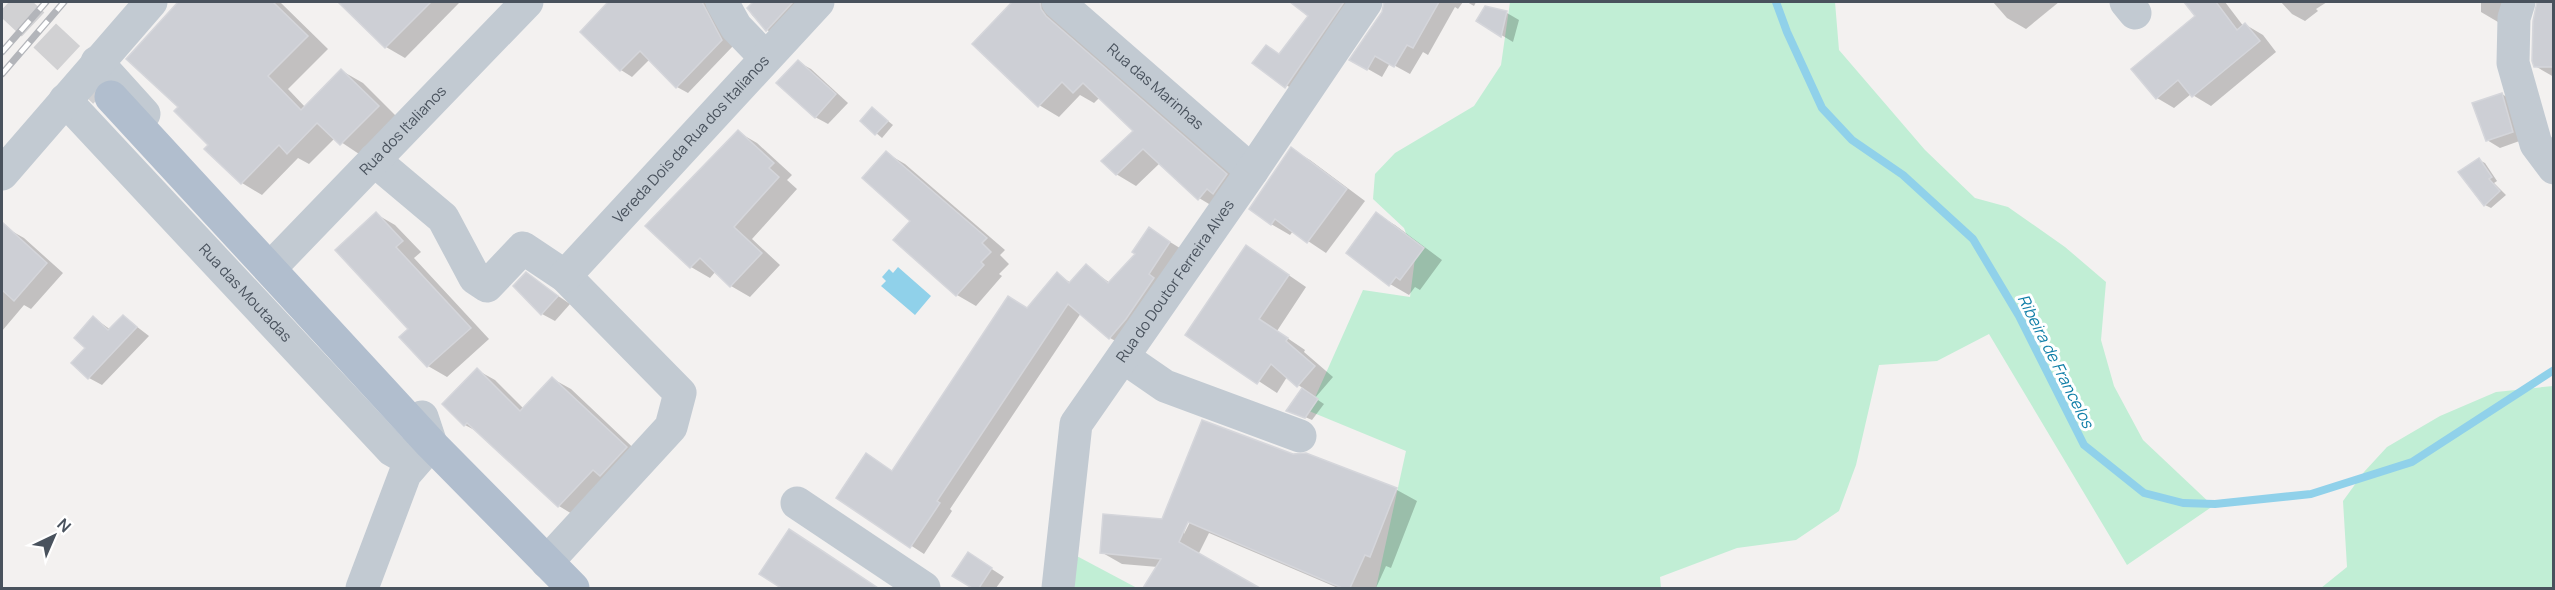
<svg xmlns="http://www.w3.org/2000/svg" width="2555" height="590" viewBox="0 0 2555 590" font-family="Manrope,sans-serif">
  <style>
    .green { fill: #c1eed5 }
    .water { fill: #90d1ea }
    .shadow { fill: #0003; fill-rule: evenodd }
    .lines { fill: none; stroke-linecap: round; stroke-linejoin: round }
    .stream { stroke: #90d1ea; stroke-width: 8 }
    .building { fill: #cdcfd5; stroke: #d5d6db; stroke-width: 1.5 }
    .major-tunnel { stroke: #d1d1d3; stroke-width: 33; stroke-dasharray: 33 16; stroke-linecap: butt }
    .minor { stroke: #c2cad2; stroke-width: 33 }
    .major { stroke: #b1bece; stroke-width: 33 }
    .rail-casing { stroke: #b3b5ba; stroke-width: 7 }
    .rail { stroke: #fff; stroke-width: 4.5; stroke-dasharray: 14; stroke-linecap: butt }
    .labels { text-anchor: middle; stroke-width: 6; stroke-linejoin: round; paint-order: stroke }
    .street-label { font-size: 15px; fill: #49525d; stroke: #fff }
    .water-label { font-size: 16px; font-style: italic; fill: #117fa8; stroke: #fff }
  </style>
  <rect width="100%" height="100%" fill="#f3f1f0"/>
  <g class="green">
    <polygon points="1510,2 1835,2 1839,50 1925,150 1975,198 2008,207 2065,247 2106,282 2101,340 2114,386 2143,440 2213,506 2127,565 1989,334 1937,361 1879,365 1856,465 1839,511 1796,540 1737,548 1660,577 1661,588 1376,588 1406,451 1309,411 1363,290 1410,297 1415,258 1404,228 1373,199 1375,174 1395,153 1474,106 1501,65"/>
    <polygon points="2553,386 2553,588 2321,588 2347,567 2343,501 2364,472 2387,447 2440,416 2496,392"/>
    <polygon points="1073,554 1137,588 1070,588"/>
  </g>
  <polygon class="water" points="898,267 931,296 915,315 881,286 886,281 882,277 889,269 893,273"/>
  <g class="shadow">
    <polygon points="176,2 280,2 328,49 288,89 306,108 342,71 363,83 398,118 362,156 335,138 309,164 298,158 262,195 242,183 181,107 178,4"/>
    <polygon points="357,2 457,2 459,3 405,58 386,47 349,10"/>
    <polygon points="612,2 704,2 715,11 733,46 688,93 677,87 650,59 632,77 621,70 582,32"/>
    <polygon points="754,2 821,2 785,40 767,30 752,15 749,8"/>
    <polygon points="1014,2 1049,2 1246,186 1219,210 1199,198 1160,163 1136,186 1116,174 1135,131 1100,97 1094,103 1080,95 1059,117 1039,105 974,43"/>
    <polygon points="1292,2 1364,2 1301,95 1254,63 1280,55 1310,16"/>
    <polygon points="1386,2 1463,2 1458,9 1455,7 1428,55 1423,52 1410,74 1390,63 1382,77 1352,60 1383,13"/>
    <polygon points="1467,2 1476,2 1474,6"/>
    <polygon points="1993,2 2059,2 2026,29 2007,18"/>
    <polygon points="2186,2 2225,2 2244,27 2246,25 2263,35 2276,52 2211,106 2191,94 2174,108 2157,98 2197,16"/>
    <polygon points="2281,2 2327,2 2316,9 2318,11 2305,21 2292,14"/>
    <polygon points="2481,2 2522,2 2498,22 2481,12"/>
    <polygon points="2538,2 2554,2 2554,77 2535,66"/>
    <polygon points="1486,8 1507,13 1519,20 1513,42 1478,21"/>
    <polygon points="798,62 811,69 848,103 828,124 815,117"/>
    <polygon points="2502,94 2515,102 2525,139 2500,148 2487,140"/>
    <polygon points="873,109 893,125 882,138 862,121"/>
    <polygon points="738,132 757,143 792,175 787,180 797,189 752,239 780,265 750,297 731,286 716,271 710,278 691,267"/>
    <polygon points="1291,149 1310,160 1365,201 1326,253 1293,231 1290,235 1271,224"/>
    <polygon points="886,153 905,164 1005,250 1000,255 1009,264 999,274 1002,276 976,306 957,295 895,240 912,221"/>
    <polygon points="2479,160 2485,163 2497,181 2494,183 2506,195 2491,208 2485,205"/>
    <polygon points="376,214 395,225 421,252 414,258 489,339 447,377 428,366 401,337 410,329"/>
    <polygon points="1376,214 1395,225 1442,260 1420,290 1415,287 1409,295 1390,284"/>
    <polygon points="8,229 24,238 63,273 31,309 24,305 2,331 2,236"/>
    <polygon points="1162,237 1183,250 1123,345 1110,338 1081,313 950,509 952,511 924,554 838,498 893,472 1057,274 1071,283 1086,266 1110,283 1137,254"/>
    <polygon points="1264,258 1306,287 1277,331 1305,350 1304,352 1333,377 1315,398 1324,404 1312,420 1289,410 1304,389 1287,377 1277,393 1188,335"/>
    <polygon points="526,274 570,304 555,321 542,314"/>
    <polygon points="123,316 149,336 102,385 89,378 73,363 87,348 94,318 111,330"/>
    <polygon points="477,370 495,380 524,409 553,379 571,389 644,458 577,517 559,506 480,433 465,425"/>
    <path d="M 1293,455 L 1306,455 L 1397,490 L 1417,501 L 1391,568 L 1386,566 L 1376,588 L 1338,588 L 1209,533 L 1198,555 L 1257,588 L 1153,588 L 1147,585 L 1158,567 L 1122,564 L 1101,552 ZM 1191,515 L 1193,516 L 1184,534 L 1185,526 Z"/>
    <polygon points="803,539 877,588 784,588 761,573"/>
    <polygon points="981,562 1004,577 996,588 974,588 954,576"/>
  </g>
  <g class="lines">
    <polyline class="stream" points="1776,2 1787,32 1822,108 1852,140 1903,175 1973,239 2019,316 2084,445 2144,493 2183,503 2215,504 2311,494 2412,462 2554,370"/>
  </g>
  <g class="building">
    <polygon points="178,2 273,2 308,36 268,76 301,110 341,69 379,106 340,145 317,123 287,154 279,145 241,184 204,149 208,145 174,111 178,107 126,59"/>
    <polygon points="338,2 431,2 385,48"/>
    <polygon points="608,2 702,2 722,40 676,88 640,51 620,71 580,32"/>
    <polygon points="753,2 793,2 766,31 747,8"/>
    <polygon points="1012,2 1040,2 1041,9 1046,16 1227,174 1213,194 1207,189 1198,200 1143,149 1116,175 1101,161 1133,131 1083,83 1073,93 1062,82 1038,107 972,44"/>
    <polygon points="1290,2 1344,2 1285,88 1252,63 1266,45 1279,54 1308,16"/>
    <polygon points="1384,2 1439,2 1413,48 1407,45 1394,67 1375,56 1367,70 1349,60 1382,12"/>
    <polygon points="2184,2 2216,2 2237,30 2245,23 2260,41 2192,97 2178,80 2156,99 2131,69 2195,16"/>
    <polygon points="2537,2 2553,2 2553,67 2534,67 2532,61 2533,21"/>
    <polygon points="1485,6 1507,11 1501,37 1476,21"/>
    <polygon points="798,60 836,94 815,118 776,83"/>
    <polygon points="2502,93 2513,132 2486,141 2472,103"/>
    <polygon points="872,107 888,121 875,135 860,121"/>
    <polygon points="738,130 774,163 769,168 779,177 734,227 762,253 730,287 700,258 690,268 645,226"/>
    <polygon points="1291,147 1347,189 1307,243 1275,219 1271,225 1249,209"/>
    <polygon points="886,151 987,238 982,243 991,252 981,262 984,265 956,296 893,240 910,221 862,178"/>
    <polygon points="2479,158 2492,177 2489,179 2500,191 2484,206 2458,172"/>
    <polygon points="376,212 403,241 396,247 471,328 427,367 399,337 408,329 335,250"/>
    <polygon points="1376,212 1424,248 1400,280 1396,277 1389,286 1346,253"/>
    <polygon points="2,222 47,263 14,301 2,290"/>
    <polygon points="1149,227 1170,242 1149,274 1154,278 1126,319 1109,339 1068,304 937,501 940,503 910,548 836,498 866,453 892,471 1008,296 1027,308 1057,272 1069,283 1086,264 1108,283 1135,254 1132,252"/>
    <polygon points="1246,245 1289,275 1259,319 1288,338 1286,341 1315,366 1297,387 1271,364 1257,384 1185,335"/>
    <polygon points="526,272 558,296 541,315 513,286"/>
    <polygon points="123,315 137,327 88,379 71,363 85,348 74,338 93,316 108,330"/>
    <polygon points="477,368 520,411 552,377 627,447 600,476 593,470 558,507 467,423 464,426 442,404"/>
    <polygon points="1302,388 1318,399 1305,418 1286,411"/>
    <polygon points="1202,420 1293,454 1306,453 1397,488 1370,557 1365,555 1350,588 1342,588 1188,522 1179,542 1260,588 1143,588 1161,559 1100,553 1103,514 1162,519"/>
    <polygon points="789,529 824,552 878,588 781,588 759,574"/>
    <polygon points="968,552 992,568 979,588 972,588 952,576"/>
  </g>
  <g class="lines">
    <polyline class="major-tunnel" points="9,2 108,95"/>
    <g class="minor">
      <polyline points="722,2 736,27 765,57"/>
      <path id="s1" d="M 1058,2 L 1252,171"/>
      <polyline points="2126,2 2135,13"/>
      <polyline points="2519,2 2514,18 2513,63 2536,144 2554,168"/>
      <polyline points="97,62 144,114"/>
      <path id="s2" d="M 65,100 L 392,450 L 413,462"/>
      <polyline points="374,160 443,218 475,278 487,286 523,248 565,276 680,393 671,427 547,562"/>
      <polyline points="2,174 151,2"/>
      <path id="s3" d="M 278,260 L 527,2"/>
      <path id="s4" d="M 565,276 L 818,2"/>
      <polyline points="1123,357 1165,386 1300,436"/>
      <polyline points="797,503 924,588"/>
      <polyline points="362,588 405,474 431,444 422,417"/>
      <path id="s5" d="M 1058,588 L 1076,424 L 1252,171 L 1366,2"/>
    </g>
    <polyline class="major" points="111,97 431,444 573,588"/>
    <defs>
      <g id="rail">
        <polyline points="2,52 46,2"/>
        <polyline points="2,74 64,2"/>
      </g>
    </defs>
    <use href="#rail" class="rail-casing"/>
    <use href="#rail" class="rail"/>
  </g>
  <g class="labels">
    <g class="street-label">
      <text dy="5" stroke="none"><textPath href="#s1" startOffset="129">Rua das Marinhas</textPath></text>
      <text dy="5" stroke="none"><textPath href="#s3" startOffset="180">Rua dos Italianos</textPath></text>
      <text dy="5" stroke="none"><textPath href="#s4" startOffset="186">Vereda Dois da Rua dos Italianos</textPath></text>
      <text dy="5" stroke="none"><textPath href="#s5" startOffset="339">Rua do Doutor Ferreira Alves</textPath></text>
      <text dy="5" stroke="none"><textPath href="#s2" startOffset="264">Rua das Moutadas</textPath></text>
    </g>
    <g class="water-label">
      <text transform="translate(2056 361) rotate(63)" y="6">Ribeira de Francelos</text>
    </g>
  </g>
  <rect width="2555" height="590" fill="none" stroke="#49525d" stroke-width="6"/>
  <g transform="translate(54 536) rotate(44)" stroke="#ffffff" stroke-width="4.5" paint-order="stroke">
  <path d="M0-4.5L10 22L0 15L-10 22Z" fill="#49525d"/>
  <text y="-9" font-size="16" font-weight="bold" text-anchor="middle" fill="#49525d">N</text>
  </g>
</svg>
